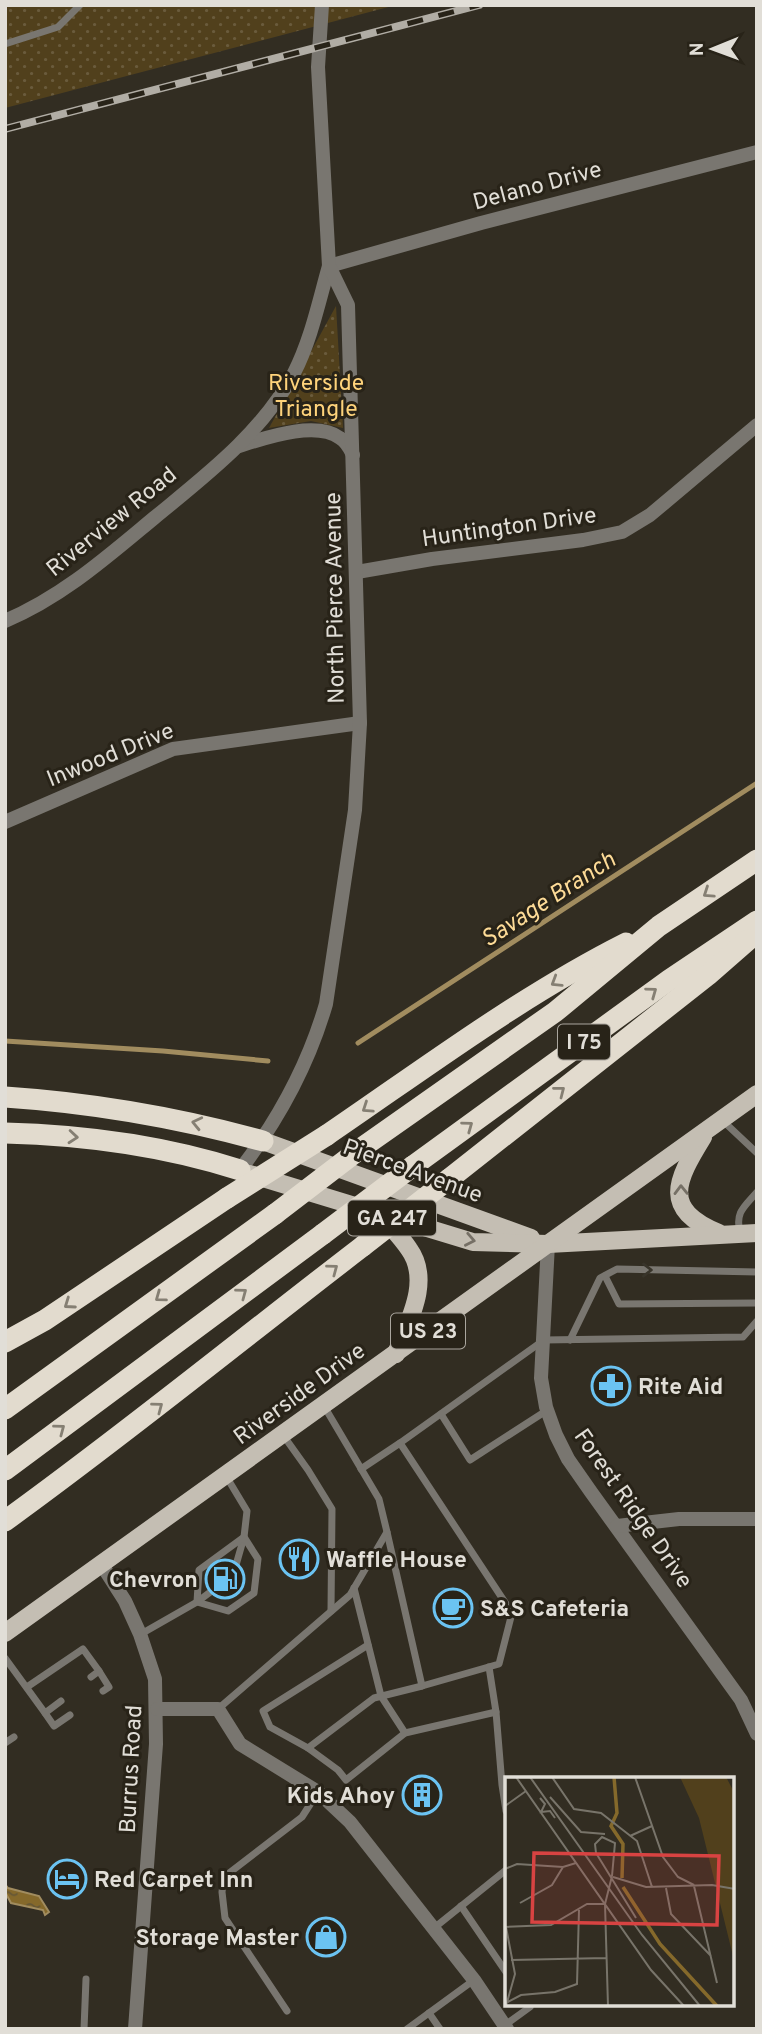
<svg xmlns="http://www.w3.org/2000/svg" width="762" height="2034" viewBox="0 0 762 2034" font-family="Overpass,sans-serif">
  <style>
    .park { fill: url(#park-dots) }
    .water { fill: url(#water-ripples); stroke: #a18c5f; stroke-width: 2 }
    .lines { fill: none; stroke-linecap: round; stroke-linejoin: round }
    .stream { stroke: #a18c5f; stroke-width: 5 }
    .service { stroke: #797670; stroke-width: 7 }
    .minor { stroke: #797670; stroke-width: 14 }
    .primary { stroke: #c4beb3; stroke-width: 18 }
    .motorway { stroke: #e2dbce; stroke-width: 21 }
    .rail-casing { stroke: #b1ada5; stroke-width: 8 }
    .rail { stroke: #282318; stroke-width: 5; stroke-dasharray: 16; stroke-linecap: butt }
    .motorway-bridge { stroke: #e2dbce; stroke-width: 21 }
    .oneway { stroke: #857f73 }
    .oneway2 { stroke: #767066 }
    .oneway3 { stroke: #38342a }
    .labels { text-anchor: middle; stroke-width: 6; stroke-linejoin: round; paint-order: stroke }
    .shield { fill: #282318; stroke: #aaa69e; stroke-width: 2 }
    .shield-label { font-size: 21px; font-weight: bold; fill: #e1ded7 }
    .street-label { font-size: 23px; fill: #e1ded7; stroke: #282318 }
    .park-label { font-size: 23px; fill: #fed37b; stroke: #282318 }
    .poi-label { font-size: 23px; font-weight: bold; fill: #e1ded7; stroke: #282318; text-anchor: start }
    .water-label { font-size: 24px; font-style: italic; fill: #fddb97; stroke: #282318 }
    .inset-river { fill: none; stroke: #85692b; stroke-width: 3.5 }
    .inset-road { fill: none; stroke: #78746a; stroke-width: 2 }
    .view { fill: #d84342; fill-opacity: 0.15; stroke: #d84342; stroke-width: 3.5 }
    .inset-edge { fill: none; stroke: #e1ded7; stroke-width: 3.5 }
  </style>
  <defs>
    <pattern id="park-dots" width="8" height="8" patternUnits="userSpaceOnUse" patternTransform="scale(1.75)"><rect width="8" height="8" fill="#51401c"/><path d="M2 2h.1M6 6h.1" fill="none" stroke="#6a5b3c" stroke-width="1.8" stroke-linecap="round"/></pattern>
    <pattern id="water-ripples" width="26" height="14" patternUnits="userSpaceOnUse" patternTransform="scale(1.75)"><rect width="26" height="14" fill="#85692b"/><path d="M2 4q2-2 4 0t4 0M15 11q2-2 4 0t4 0" fill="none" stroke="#645636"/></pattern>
  </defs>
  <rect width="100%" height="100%" fill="#322d22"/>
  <g class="park">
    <polygon points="5,5 396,5 5,108"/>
    <polygon points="336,306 343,428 311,421 269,428"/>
  </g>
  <polygon class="water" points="5,1884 8,1888 39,1896 49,1912 45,1915 43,1910 11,1903 5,1892"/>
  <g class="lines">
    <g class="stream">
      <polyline points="5,1041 163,1051 268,1061"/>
      <polyline points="358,1043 757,783"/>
    </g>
    <g class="service">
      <polyline points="5,44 58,27 80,5"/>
      <polyline points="722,1120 757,1153"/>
      <path d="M 740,1233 C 735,1212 744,1207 757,1192"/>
      <polyline points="605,1276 619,1304 757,1303"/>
      <polyline points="570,1340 600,1278 617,1269 757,1272"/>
      <polyline points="441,1414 470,1460 546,1411"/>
      <polyline points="283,1435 308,1470 332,1509 331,1611"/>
      <polyline points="400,1443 544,1340 743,1337 757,1321"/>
      <polyline points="361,1469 400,1443 512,1613 499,1664 422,1686 387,1532"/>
      <polyline points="226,1476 247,1511 244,1537 234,1572"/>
      <polygon points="244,1537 258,1559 254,1593 228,1611 197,1602 199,1570"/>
      <polyline points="354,1588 381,1696 405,1733"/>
      <polyline points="141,1634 197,1602 217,1587"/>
      <polyline points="5,1658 45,1713 61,1701"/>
      <polyline points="99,1671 109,1687 103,1691"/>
      <polyline points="422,1686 374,1698 308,1748 338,1770 346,1780 405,1733 496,1712 489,1667"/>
      <polyline points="27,1687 83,1649 99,1671 91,1677"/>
      <polyline points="218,1709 350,1595 387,1532 379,1499 324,1406"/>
      <polyline points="496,1712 502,1785 506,1811"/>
      <polyline points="45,1713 54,1726 70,1715"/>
      <polyline points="5,1743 14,1737"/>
      <polyline points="308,1748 270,1727 263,1711 368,1645"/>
      <polyline points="461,1906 506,1972"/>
      <polyline points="434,1928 506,1870"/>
      <polyline points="287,2011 225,1918 222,1892 224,1877 302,1817 318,1792"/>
      <polyline points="429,2013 440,2029"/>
      <polyline points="505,2025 530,2007 528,2004"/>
      <polyline points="84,2029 86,1979"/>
      <polyline points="407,2029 474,1980"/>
    </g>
    <g class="minor">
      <polyline points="329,266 481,223 757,152"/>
      <path d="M 239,446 C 265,438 316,420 340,438 C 347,442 350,449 353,455"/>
      <polyline points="357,572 432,559 583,540 622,532 650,515 757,425"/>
      <path d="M 5,621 C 62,597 107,557 154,518 C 205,476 262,433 294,373 C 311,340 319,301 329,266"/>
      <polyline points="5,822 173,749 360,723"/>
      <path d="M 240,1170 C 279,1119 308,1066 326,1004 L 355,810 L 360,723 L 348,305 L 329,266 L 318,67 L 322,5"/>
      <polyline points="548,1244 541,1378 546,1407 556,1435 568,1459 591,1492 741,1700 757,1734"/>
      <polyline points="617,1526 679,1519 757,1519"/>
      <polyline points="102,1565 125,1601 140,1634 155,1679 156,1744 135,2029"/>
      <polyline points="157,1709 218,1709 240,1744 318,1792 350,1822 474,1980 507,2029"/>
    </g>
    <g class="primary">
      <path d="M 703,1137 C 676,1181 661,1209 719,1233"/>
      <polyline points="263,1141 531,1238"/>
      <polyline points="250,1174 473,1242 548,1244 757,1233"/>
      <path d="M 381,1215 C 390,1226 401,1237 409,1249 C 432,1281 408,1322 396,1354"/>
      <polyline points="5,1633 757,1094"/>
    </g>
    <g class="motorway">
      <path d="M 5,1097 C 95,1103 176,1117 263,1141"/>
      <path d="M 5,1133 C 84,1135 165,1146 240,1170"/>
      <path d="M 327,1135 C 424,1069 521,996 626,943"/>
      <polyline points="360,1149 555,1012 659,926 757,860"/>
      <polyline points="413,1166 669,980 757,921"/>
      <polyline points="449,1179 708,975 748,940"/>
      <polyline points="5,1342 45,1320 227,1198"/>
      <polyline points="5,1409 275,1214"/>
      <polyline points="5,1470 323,1234"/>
      <path d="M 5,1521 C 127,1433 243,1338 363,1246"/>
    </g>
    <defs>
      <polyline id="rail" points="5,129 479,5"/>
    </defs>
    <use href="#rail" class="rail-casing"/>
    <use href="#rail" class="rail"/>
    <g class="motorway-bridge">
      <polyline points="227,1198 327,1135"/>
      <polyline points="275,1214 360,1149"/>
      <polyline points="323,1234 413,1166"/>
      <polyline points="363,1246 449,1179"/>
    </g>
  </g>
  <defs><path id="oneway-chevron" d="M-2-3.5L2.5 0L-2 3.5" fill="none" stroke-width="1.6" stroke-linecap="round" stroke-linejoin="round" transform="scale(1.75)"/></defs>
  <g class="oneway">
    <use href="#oneway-chevron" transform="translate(708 893) rotate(146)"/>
    <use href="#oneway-chevron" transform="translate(556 982) rotate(148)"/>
    <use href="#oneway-chevron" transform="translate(652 992) rotate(-36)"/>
    <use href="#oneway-chevron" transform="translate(560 1091) rotate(-38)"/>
    <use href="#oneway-chevron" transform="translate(367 1108) rotate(146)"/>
    <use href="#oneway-chevron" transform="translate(197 1123) rotate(-167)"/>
    <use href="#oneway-chevron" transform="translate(468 1126) rotate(-36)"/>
    <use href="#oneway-chevron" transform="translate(73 1137) rotate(5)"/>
    <use href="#oneway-chevron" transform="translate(333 1269) rotate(-37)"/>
    <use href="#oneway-chevron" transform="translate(242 1293) rotate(-37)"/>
    <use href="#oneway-chevron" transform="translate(160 1297) rotate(144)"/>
    <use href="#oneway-chevron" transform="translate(69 1304) rotate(145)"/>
    <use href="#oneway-chevron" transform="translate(158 1407) rotate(-37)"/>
    <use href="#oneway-chevron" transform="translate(60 1429) rotate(-37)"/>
  </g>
  <g class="oneway2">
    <use href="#oneway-chevron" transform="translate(681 1190) rotate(-91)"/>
    <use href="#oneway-chevron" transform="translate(470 1240) rotate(11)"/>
  </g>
  <use class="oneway3" href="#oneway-chevron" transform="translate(647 1270)"/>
  <defs>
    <symbol id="pharmacy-ring" viewBox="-11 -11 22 22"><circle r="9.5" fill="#282318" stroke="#6bc3f2" stroke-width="1.5"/><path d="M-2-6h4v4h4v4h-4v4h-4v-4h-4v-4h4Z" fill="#6bc3f2"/></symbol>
    <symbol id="restaurant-ring" viewBox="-11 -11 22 22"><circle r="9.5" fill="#282318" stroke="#6bc3f2" stroke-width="1.5"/><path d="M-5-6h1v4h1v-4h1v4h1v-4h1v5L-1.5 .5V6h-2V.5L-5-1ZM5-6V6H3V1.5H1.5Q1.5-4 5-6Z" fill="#6bc3f2"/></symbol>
    <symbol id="fuel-ring" viewBox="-11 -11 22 22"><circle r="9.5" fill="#282318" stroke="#6bc3f2" stroke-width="1.5"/><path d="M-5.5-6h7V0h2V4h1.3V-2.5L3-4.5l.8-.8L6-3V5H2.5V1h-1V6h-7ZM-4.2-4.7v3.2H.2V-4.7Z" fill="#6bc3f2"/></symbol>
    <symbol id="cafe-ring" viewBox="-11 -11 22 22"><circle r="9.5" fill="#282318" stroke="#6bc3f2" stroke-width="1.5"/><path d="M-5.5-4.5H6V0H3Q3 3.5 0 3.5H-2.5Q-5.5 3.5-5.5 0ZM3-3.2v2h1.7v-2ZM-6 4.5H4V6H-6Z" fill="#6bc3f2"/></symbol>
    <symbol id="building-ring" viewBox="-11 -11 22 22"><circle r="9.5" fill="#282318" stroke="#6bc3f2" stroke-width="1.5"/><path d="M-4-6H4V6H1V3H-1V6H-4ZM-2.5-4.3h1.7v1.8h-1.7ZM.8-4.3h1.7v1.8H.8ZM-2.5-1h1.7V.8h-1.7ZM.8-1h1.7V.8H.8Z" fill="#6bc3f2"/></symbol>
    <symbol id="hotel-ring" viewBox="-11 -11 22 22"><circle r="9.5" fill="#282318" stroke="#6bc3f2" stroke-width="1.5"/><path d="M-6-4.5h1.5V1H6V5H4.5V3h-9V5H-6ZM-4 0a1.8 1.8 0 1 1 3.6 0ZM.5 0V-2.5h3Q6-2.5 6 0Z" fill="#6bc3f2"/></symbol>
    <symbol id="shop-ring" viewBox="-11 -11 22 22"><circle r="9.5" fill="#282318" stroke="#6bc3f2" stroke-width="1.5"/><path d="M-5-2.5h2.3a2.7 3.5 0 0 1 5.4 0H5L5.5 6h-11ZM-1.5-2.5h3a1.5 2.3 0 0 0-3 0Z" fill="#6bc3f2"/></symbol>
  </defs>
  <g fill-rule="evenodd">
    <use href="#pharmacy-ring" x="589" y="1364" width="44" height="44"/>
    <use href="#restaurant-ring" x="277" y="1537" width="44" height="44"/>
    <use href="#fuel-ring" x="203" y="1557" width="44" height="44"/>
    <use href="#cafe-ring" x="431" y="1586" width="44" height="44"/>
    <use href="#building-ring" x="400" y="1773" width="44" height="44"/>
    <use href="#hotel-ring" x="45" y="1857" width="44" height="44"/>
    <use href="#shop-ring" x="304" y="1915" width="44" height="44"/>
  </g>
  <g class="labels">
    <g class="shield">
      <rect x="558" y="1024.5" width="52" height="35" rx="5"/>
      <rect x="348" y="1200.5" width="88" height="35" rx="5"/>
      <rect x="391" y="1313.5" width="74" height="35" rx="5"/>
    </g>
    <g class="shield-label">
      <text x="584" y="1049">I 75</text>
      <text x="392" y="1225">GA 247</text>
      <text x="428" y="1338">US 23</text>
    </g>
    <g class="street-label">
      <text transform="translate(537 185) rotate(-15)" y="8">Delano Drive</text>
      <text transform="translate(111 521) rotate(-39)" y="8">Riverview Road</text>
      <text transform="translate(509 526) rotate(-8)" y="8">Huntington Drive</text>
      <text transform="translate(334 598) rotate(-91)" y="8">North Pierce Avenue</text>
      <text transform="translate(110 754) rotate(-22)" y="8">Inwood Drive</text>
      <text transform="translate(413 1170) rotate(20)" y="8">Pierce Avenue</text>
      <text transform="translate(299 1393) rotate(-36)" y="8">Riverside Drive</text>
      <text transform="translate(634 1508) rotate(55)" y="8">Forest Ridge Drive</text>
      <text transform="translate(130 1769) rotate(-87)" y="8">Burrus Road</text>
    </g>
    <g class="park-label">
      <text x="316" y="390">Riverside<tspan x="316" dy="26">Triangle</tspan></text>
    </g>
    <g class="poi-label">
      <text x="638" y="1394">Rite Aid</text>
      <text x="326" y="1567">Waffle House</text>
      <text x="198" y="1587" text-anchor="end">Chevron</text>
      <text x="480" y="1616">S&amp;S Cafeteria</text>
      <text x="395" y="1803" text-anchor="end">Kids Ahoy</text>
      <text x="94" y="1887">Red Carpet Inn</text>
      <text x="299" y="1945" text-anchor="end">Storage Master</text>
    </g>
    <g class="water-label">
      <text transform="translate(548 899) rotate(-33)" y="8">Savage Branch</text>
    </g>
  </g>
  <g transform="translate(505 1777)">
    <rect width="229" height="229" fill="#322d22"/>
    <path d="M 175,0 L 221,0 L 229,15 L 229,183 L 194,41 Z" fill="#51401c"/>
    <path class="inset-river" d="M 109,0 L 112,36 L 106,49 L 118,67 L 117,101M 118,110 L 155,167 L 212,229"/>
    <path class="inset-road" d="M 11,0 L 146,193 L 179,229M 25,0 L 137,158 L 195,229M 47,0 L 69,32 L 96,36 L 132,64 L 147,110M 130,0 L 158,80 L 173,100 L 189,108M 45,20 L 76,55 L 100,57M 35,21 L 40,27 L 36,35 L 45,34 L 50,41M 0,29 L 21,14M 125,59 L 147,49M 0,92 L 12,87 L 58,90 L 71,86M 107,99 L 110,66 L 97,60 L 90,67 L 91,76 L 131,141M 108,100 L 141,110 L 207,108 L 230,112M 189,109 L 212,206M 161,111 L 166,137 L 206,179M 15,126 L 47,108 L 58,90M 0,150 L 46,148 L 82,127 L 100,127M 1,150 L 10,197 L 1,229M 6,183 L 101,181M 1,226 L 16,218 L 50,215 L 72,207 L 74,133M 103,229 L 100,127 L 107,99"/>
    <path class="view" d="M 29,76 L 214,79 L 212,148 L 27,145 Z"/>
    <rect width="229" height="229" class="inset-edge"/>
  </g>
  <rect width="762" height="2034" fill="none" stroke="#e1ded7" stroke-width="14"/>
  <g transform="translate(713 49) rotate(269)" stroke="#282318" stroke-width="5" paint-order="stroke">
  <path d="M0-5L12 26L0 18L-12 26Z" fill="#e1ded7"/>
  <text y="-10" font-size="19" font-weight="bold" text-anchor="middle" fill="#e1ded7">N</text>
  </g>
</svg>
